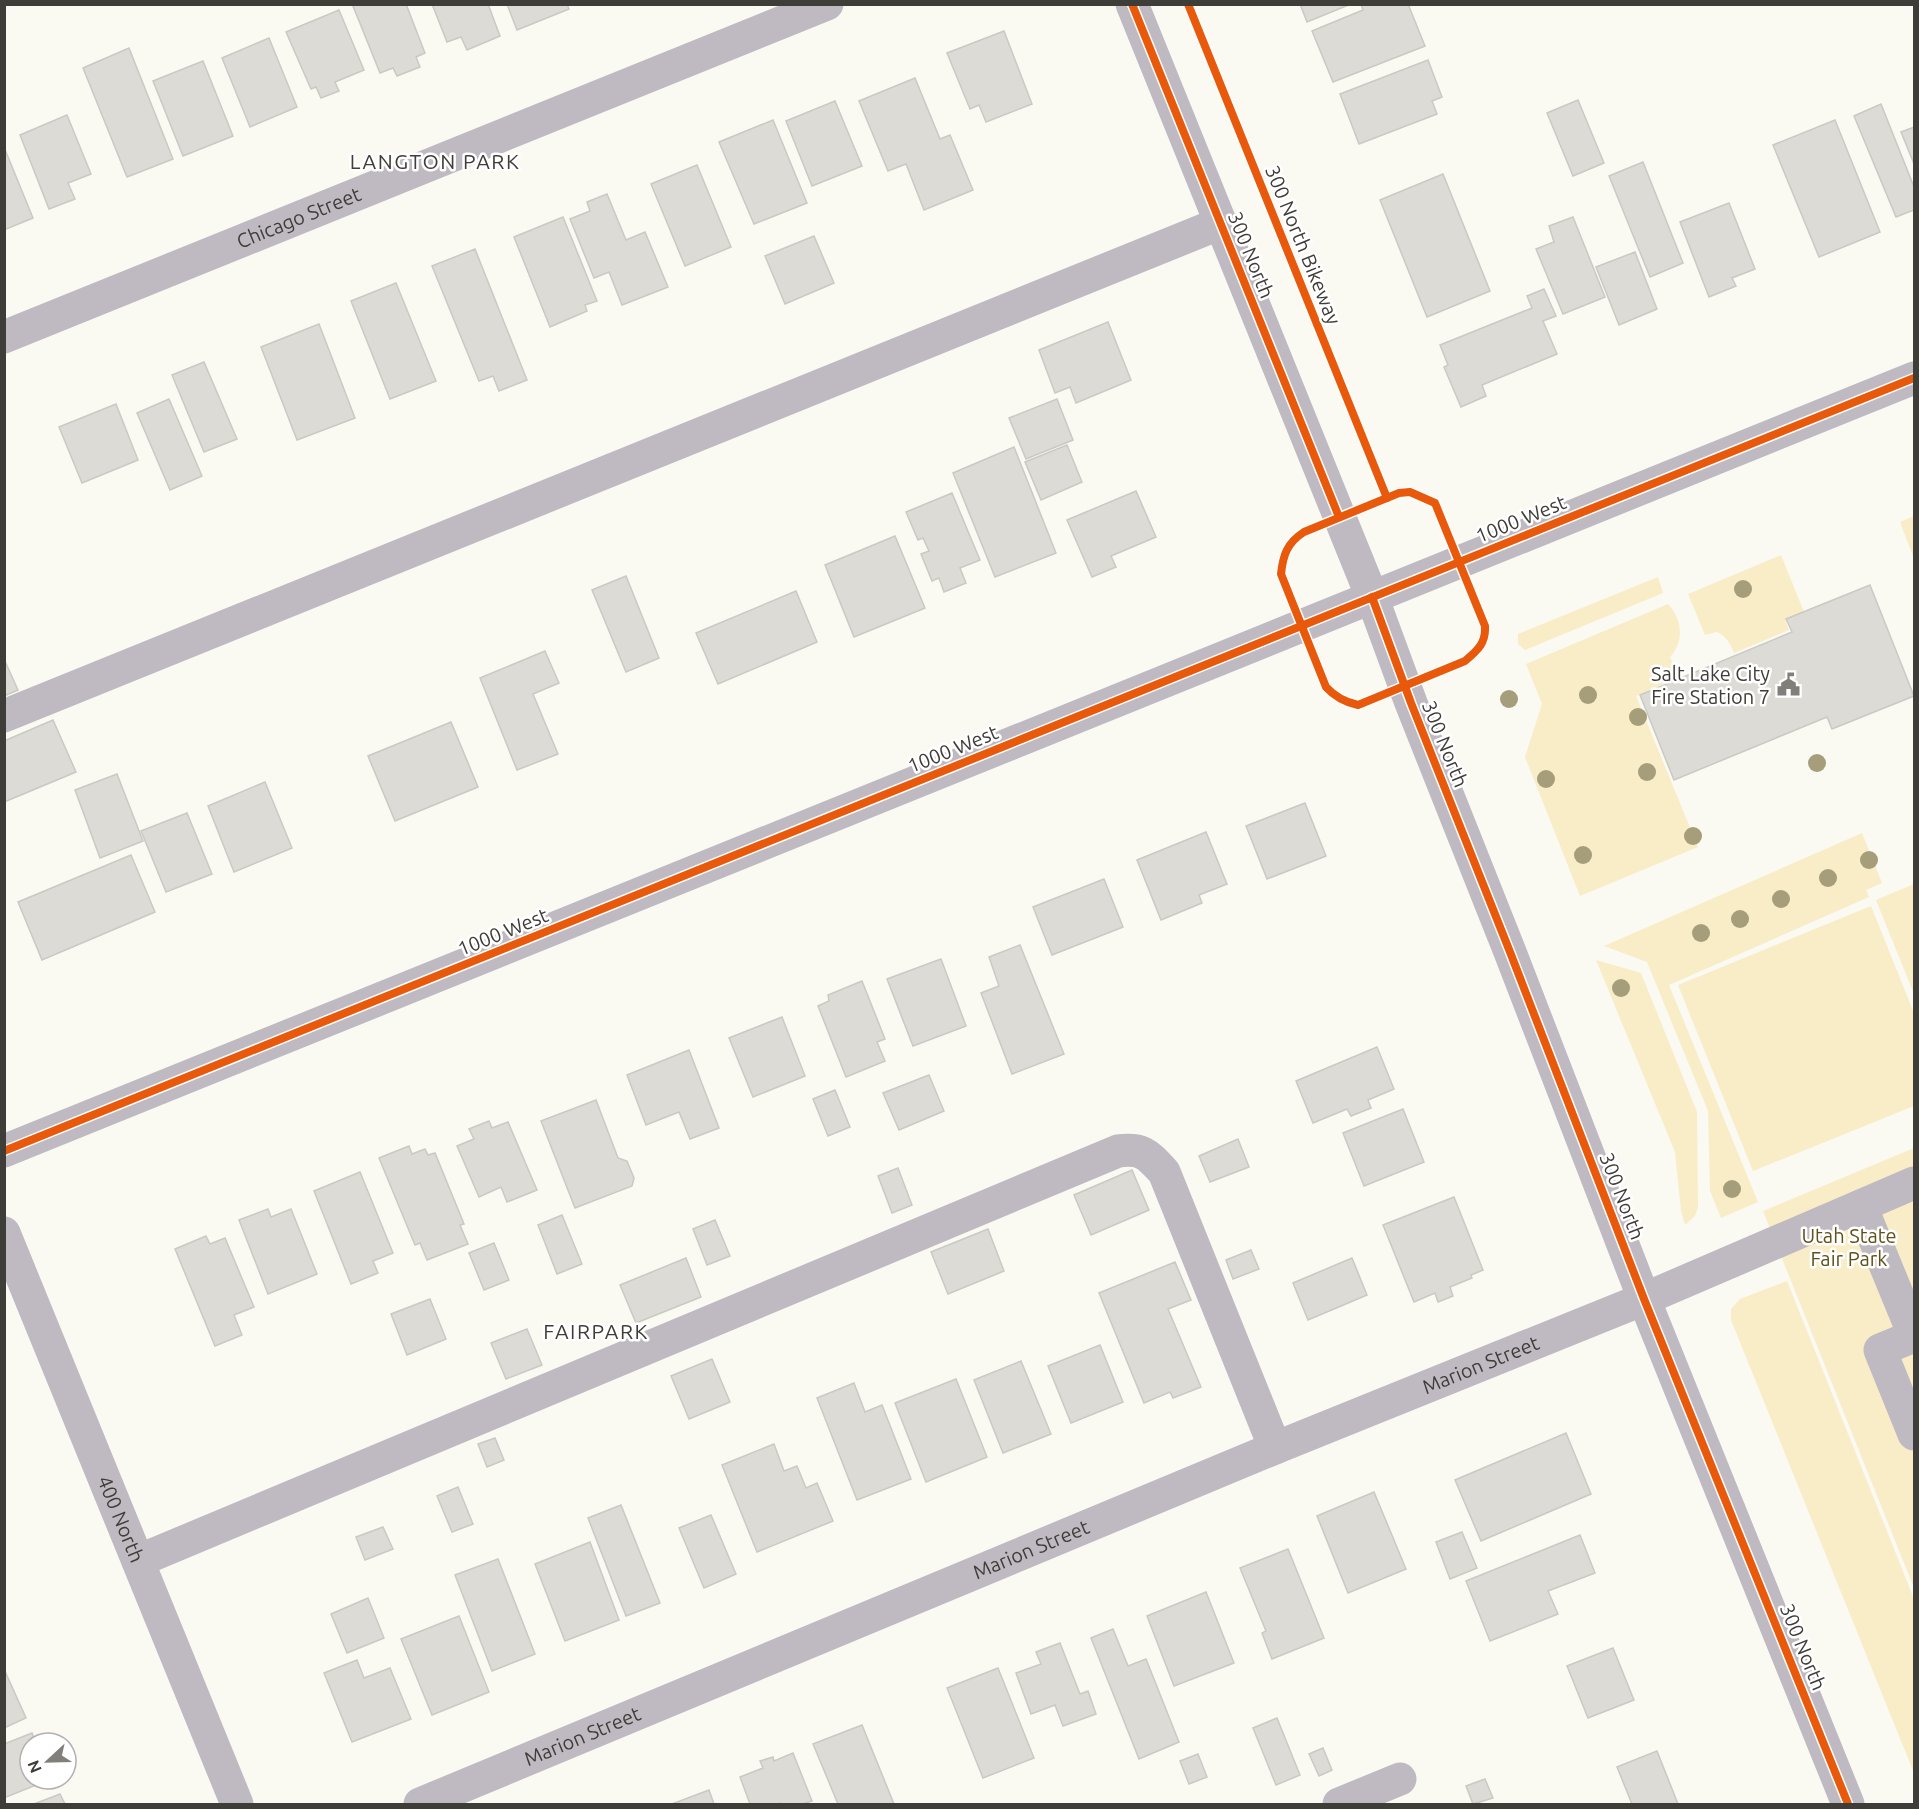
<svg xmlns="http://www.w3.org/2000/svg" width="1919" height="1809" viewBox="0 0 1919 1809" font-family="Ubuntu,sans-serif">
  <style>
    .green { fill: #f9edc8 }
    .building { fill: #dcdbd6; stroke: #cac9c4; stroke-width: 1.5 }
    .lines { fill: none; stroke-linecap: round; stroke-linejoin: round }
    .minor { stroke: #bfb9c2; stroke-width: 33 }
    .cycleway-casing { stroke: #fff; stroke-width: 11 }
    .cycleway { stroke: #e8590c; stroke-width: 8 }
    .tree { fill: #a69d7b }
    .labels { text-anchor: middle; stroke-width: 5; stroke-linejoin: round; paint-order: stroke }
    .street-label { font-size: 20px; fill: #3e3d38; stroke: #fff }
    .poi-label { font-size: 20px; fill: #3e3d38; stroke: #fff; text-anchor: end }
    .park-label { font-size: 20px; fill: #615119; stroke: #fff }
    .neighbourhood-label { font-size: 21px; letter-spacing: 1.5px; fill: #3e3d38; stroke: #fff }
  </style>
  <rect width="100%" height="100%" fill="#faf9f2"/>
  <g class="green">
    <polygon points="1914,516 1914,559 1900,522"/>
    <path d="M 1781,555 L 1804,612 L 1785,620 L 1789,630 L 1734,653 C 1730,643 1727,637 1717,632 L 1705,635 L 1688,594 Z"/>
    <polygon points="1658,577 1663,593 1525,650 1518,644 1518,634"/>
    <path d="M 1668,604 C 1682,619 1685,641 1670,657 L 1678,677 L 1636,696 L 1698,847 L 1580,896 L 1525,757 L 1542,704 L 1526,664 Z"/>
    <polygon points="1862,833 1882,883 1866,890 1869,897 1669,985 1758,1202 1721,1218 1710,1191 1708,1111 1647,962 1604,946"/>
    <polygon points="1914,884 1914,994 1876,900"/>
    <polygon points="1871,906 1914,1013 1914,1106 1753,1171 1678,985"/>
    <polygon points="1596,960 1641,973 1697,1112 1698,1207 1695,1216 1685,1225 1681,1211 1675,1152"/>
    <polygon points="1914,1148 1914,1588 1763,1211"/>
    <polygon points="1787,1281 1914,1599 1914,1773 1731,1320 1731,1309 1740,1299"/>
  </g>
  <g class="building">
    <polygon points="357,4 406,4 425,53 416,57 420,67 397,76 393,68 380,73 353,6"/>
    <polygon points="432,4 488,4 500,36 467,50 461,37 447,42"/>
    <polygon points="507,4 567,4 569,9 517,30"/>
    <polygon points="1300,4 1351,4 1307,22"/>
    <polygon points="1361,4 1408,4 1425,46 1333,82 1312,31 1363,10"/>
    <polygon points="339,10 364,70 335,82 339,91 321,98 316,87 311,89 286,32"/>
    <polygon points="1004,31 1032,104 986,122 979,105 970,109 947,53"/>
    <polygon points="269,38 297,107 250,127 222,58"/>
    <polygon points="129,48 173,159 127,177 83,68"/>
    <polygon points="1428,60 1442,97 1432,101 1437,114 1359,144 1340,94"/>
    <polygon points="203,61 233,136 183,156 153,81"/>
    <polygon points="915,78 940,139 950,135 973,190 924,210 906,164 888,171 859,101"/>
    <polygon points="1578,100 1604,163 1573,176 1547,113"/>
    <polygon points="835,101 862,166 812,186 786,121"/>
    <polygon points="1881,104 1914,187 1914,210 1896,217 1854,116"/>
    <polygon points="67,115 91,174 68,183 75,199 49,209 20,135"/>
    <polygon points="773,120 807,203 754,224 719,142"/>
    <polygon points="1835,120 1880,232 1819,257 1773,145"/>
    <polygon points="1914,127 1914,164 1901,132"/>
    <polygon points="4,147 33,218 4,230"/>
    <polygon points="1643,162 1683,263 1650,277 1609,176"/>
    <polygon points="697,165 731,247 685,266 651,184"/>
    <polygon points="1443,174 1490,291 1427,317 1380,200"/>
    <polygon points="607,194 626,240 645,232 668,287 622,305 609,272 594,278 570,219 590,211 587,202"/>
    <polygon points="1729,203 1755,269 1732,278 1736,286 1709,297 1680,222"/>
    <polygon points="563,217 597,301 585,305 587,311 550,327 514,237"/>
    <polygon points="1573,217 1605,297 1563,314 1536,249 1554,242 1549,226"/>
    <polygon points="814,236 834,283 785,304 765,256"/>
    <polygon points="475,249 527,380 499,391 493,376 479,381 432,266"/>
    <polygon points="1635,252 1657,309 1619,325 1596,267"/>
    <polygon points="396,283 436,381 390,399 351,301"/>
    <polygon points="1544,289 1556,316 1543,321 1557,354 1482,385 1486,396 1461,407 1444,367 1448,365 1440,345 1532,308 1527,296"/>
    <polygon points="1108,322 1131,380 1076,403 1070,387 1055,393 1039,350"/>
    <polygon points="319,324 355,418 297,440 261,347"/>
    <polygon points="204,362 237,439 204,452 172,375"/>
    <polygon points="169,399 202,476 170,490 137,413"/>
    <polygon points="1057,399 1073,440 1026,459 1009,418"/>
    <polygon points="116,404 138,460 82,483 59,427"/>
    <polygon points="1067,445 1082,482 1041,500 1025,462"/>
    <polygon points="1014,447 1056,553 995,577 953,473"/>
    <polygon points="1136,491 1156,537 1111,556 1116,567 1092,577 1067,520"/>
    <polygon points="952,493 980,560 960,568 966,583 944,592 939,578 932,581 921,554 929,551 923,538 918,540 906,512"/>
    <polygon points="895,536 925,608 854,637 825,565"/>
    <polygon points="626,576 659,658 626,672 592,590"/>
    <polygon points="1870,585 1914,696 1832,729 1827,717 1674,780 1640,695 1792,632 1786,619"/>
    <polygon points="796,591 817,642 718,684 696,633"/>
    <polygon points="545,651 559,683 533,694 558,754 517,770 480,678"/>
    <polygon points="4,659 18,690 4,696"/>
    <polygon points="53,720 76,772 4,802 4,741"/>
    <polygon points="451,722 478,787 395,821 368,756"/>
    <polygon points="117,774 143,841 100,858 75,790"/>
    <polygon points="265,782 292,848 234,872 208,806"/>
    <polygon points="1305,803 1326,856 1267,879 1246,826"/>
    <polygon points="187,813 212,874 166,892 141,831"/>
    <polygon points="1206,832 1227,884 1199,895 1202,903 1161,920 1137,860"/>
    <polygon points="131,855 155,912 42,960 18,902"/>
    <polygon points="1104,879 1123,927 1052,955 1033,907"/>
    <polygon points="1020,945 1064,1054 1012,1074 981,993 999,986 989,957"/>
    <polygon points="941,959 966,1026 913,1046 887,979"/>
    <polygon points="862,981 885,1039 877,1042 885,1061 846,1077 818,1006 829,1001 828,995"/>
    <polygon points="782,1017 805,1076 753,1097 729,1038"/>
    <polygon points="1377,1047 1394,1089 1368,1100 1371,1108 1351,1116 1347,1109 1313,1123 1296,1081"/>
    <polygon points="689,1050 719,1128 690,1139 679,1112 646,1125 627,1075"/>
    <polygon points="929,1075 944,1111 899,1130 883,1093"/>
    <polygon points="835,1090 850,1127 828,1136 813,1099"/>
    <polygon points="596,1100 618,1158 627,1161 634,1178 632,1186 575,1208 541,1121"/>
    <polygon points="1403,1109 1424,1162 1364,1186 1343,1133"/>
    <polygon points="489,1121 492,1128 508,1122 537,1190 507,1202 501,1187 479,1197 457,1146 474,1139 469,1129"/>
    <polygon points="1238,1139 1249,1167 1210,1182 1199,1156"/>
    <polygon points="409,1146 412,1154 425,1149 428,1155 435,1153 464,1224 460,1225 468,1244 427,1260 420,1243 415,1245 379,1158"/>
    <polygon points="898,1168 912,1205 892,1213 878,1176"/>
    <polygon points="1132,1170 1149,1210 1091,1235 1074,1195"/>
    <polygon points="360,1172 393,1253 373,1261 378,1273 351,1284 314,1191"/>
    <polygon points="1454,1197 1483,1270 1471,1275 1472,1278 1450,1287 1453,1296 1438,1302 1435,1293 1414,1302 1383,1225"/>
    <polygon points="268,1209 271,1217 291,1209 317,1274 268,1294 239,1220"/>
    <polygon points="562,1215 582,1264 557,1274 538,1225"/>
    <polygon points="715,1220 730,1256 707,1265 693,1229"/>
    <polygon points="988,1229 1004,1271 948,1294 931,1252"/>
    <polygon points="206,1236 210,1244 225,1238 254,1307 234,1315 242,1335 215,1346 175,1249"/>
    <polygon points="494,1243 509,1280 484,1290 469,1253"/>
    <polygon points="1251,1250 1259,1269 1233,1279 1226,1260"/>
    <polygon points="686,1258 701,1297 636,1323 620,1285"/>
    <polygon points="1352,1258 1367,1295 1308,1320 1293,1283"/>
    <polygon points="1175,1262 1191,1300 1168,1309 1201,1387 1173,1398 1170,1392 1144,1403 1099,1293"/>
    <polygon points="430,1299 446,1339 407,1355 391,1314"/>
    <polygon points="527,1329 542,1365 506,1379 491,1343"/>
    <polygon points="1100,1345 1123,1402 1071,1423 1048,1366"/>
    <polygon points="712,1359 730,1402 689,1419 671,1376"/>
    <polygon points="1021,1361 1051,1434 1003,1453 974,1380"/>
    <polygon points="956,1379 987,1457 926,1482 895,1403"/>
    <polygon points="854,1383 865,1412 882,1405 911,1479 857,1500 817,1398"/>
    <polygon points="1566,1433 1591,1494 1481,1541 1455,1480"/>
    <polygon points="495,1438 504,1460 487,1467 478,1444"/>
    <polygon points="774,1444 784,1471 797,1466 806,1488 817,1483 833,1521 757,1552 722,1465"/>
    <polygon points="458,1487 473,1524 452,1532 437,1496"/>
    <polygon points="1374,1492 1406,1569 1348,1593 1317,1516"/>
    <polygon points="621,1505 660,1603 626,1616 588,1518"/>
    <polygon points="711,1515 736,1574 704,1588 679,1528"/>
    <polygon points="383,1527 393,1549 365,1560 356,1537"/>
    <polygon points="1462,1532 1477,1568 1450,1579 1436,1542"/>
    <polygon points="1580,1535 1595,1573 1548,1591 1558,1614 1490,1641 1466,1581"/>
    <polygon points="590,1542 619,1620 565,1641 535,1564"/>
    <polygon points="1288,1549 1324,1638 1272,1659 1262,1633 1266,1631 1240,1568"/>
    <polygon points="498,1559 535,1654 492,1671 455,1575"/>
    <polygon points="1206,1592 1234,1663 1174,1686 1147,1616"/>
    <polygon points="368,1598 384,1638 347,1653 331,1614"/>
    <polygon points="459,1616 489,1692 432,1715 401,1639"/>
    <polygon points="1113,1629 1128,1666 1146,1659 1179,1742 1139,1759 1091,1638"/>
    <polygon points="1060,1643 1080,1694 1088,1691 1096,1714 1063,1726 1055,1705 1031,1714 1016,1673 1041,1664 1036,1652"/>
    <polygon points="1613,1648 1634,1700 1588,1718 1567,1666"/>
    <polygon points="357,1660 364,1678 390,1668 411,1719 352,1742 324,1673"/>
    <polygon points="998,1668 1034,1758 983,1778 947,1688"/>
    <polygon points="4,1669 26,1718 4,1728"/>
    <polygon points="1277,1718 1300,1775 1276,1785 1253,1728"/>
    <polygon points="862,1725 894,1804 838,1804 813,1744"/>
    <polygon points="32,1733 36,1743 30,1743 30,1779 51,1779 4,1798 4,1744"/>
    <polygon points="1323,1748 1332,1770 1319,1776 1309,1754"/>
    <polygon points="1657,1751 1678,1804 1632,1804 1617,1767"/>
    <polygon points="793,1753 812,1801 802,1804 782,1804 781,1803 777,1804 750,1804 740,1777 763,1768 760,1761 773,1757 774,1761"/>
    <polygon points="1198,1754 1207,1777 1189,1784 1180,1761"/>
    <polygon points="1485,1779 1493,1798 1473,1804 1466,1786"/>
    <polygon points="709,1790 714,1804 672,1804"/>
    <polygon points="60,1794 65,1804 34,1804"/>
  </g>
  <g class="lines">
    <g class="minor">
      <polyline points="1132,4 1372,597 1411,703 1510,952 1644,1299 1848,1804"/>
      <path id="s1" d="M 4,337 L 827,4"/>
      <polyline points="4,716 1221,223"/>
      <polyline points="4,1151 1914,378"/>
      <polyline points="1861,1206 1914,1335"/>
      <path id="s2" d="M 4,1233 L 237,1804"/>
      <polyline points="1914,1336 1880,1350 1914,1434"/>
      <path d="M 138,1561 L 1118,1151 C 1143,1148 1147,1154 1164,1172 L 1275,1448"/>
      <path id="s3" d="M 420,1804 L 1275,1448 L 1644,1299 L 1914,1183"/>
      <polyline points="1339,1804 1400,1779"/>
    </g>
    <defs>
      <g id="cycleway">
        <polyline points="1132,4 1339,517"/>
        <polyline points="1188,4 1387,498"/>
        <path d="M 1410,492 L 1435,503 L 1485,626 C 1486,643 1478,650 1465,661 L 1358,705 C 1344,702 1335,697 1326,687 L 1281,574 C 1283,555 1287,543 1304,532 L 1399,493 Z"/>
        <polyline points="1372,597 1411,703 1510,952 1644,1299 1848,1804"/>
        <polyline points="4,1151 1914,378"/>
      </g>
    </defs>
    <use href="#cycleway" class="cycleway-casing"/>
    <use href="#cycleway" class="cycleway"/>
  </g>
  <g class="tree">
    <circle cx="1743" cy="589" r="9"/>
    <circle cx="1588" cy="695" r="9"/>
    <circle cx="1509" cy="699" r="9"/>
    <circle cx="1638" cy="717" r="9"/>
    <circle cx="1817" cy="763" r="9"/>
    <circle cx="1647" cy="772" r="9"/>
    <circle cx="1546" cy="779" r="9"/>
    <circle cx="1693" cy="836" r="9"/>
    <circle cx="1583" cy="855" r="9"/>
    <circle cx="1869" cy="860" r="9"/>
    <circle cx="1828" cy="878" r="9"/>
    <circle cx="1781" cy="899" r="9"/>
    <circle cx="1740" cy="919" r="9"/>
    <circle cx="1701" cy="933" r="9"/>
    <circle cx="1621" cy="988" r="9"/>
    <circle cx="1732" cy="1189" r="9"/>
  </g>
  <defs>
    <symbol id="civic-bare" viewBox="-9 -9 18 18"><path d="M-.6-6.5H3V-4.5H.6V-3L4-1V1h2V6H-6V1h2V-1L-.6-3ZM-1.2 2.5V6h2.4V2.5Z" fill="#807f79" stroke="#fff" stroke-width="2.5" paint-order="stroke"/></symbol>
  </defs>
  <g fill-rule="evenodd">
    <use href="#civic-bare" x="1772" y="668" width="33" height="33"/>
  </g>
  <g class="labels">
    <g class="street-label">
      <text dy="7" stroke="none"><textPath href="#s1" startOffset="318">Chicago Street</textPath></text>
      <text transform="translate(1303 245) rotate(68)" y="7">300 North Bikeway</text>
      <text transform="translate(1251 255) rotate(68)" y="7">300 North</text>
      <text transform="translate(1521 519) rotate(-22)" y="7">1000 West</text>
      <text transform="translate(1445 744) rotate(68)" y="7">300 North</text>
      <text transform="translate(953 749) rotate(-22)" y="7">1000 West</text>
      <text transform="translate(503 932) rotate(-22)" y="7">1000 West</text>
      <text transform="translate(1622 1196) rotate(69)" y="7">300 North</text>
      <text dy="7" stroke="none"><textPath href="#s3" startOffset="1148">Marion Street</textPath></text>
      <text dy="7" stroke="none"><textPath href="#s2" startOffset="309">400 North</textPath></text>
      <text dy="7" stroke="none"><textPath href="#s3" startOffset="662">Marion Street</textPath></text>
      <text transform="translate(1803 1647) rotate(68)" y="7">300 North</text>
      <text dy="7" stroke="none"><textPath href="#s3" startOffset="176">Marion Street</textPath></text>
    </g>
    <g class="poi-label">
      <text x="1770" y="681">Salt Lake City<tspan x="1770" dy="23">Fire Station 7</tspan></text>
    </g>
    <g class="park-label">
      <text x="1849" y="1243">Utah State<tspan x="1849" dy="23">Fair Park</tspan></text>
    </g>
    <g class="neighbourhood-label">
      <text x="435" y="169">LANGTON PARK</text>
      <text x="596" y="1339">FAIRPARK</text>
    </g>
  </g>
  <rect width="1919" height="1809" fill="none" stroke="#3e3d38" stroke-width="12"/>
  <g transform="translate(48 1761) rotate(248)"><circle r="28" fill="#ffffff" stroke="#b2b1af" stroke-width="1.5"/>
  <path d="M0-4.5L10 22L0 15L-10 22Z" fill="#807f79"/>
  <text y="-9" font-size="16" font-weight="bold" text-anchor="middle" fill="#3e3d38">N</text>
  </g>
</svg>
